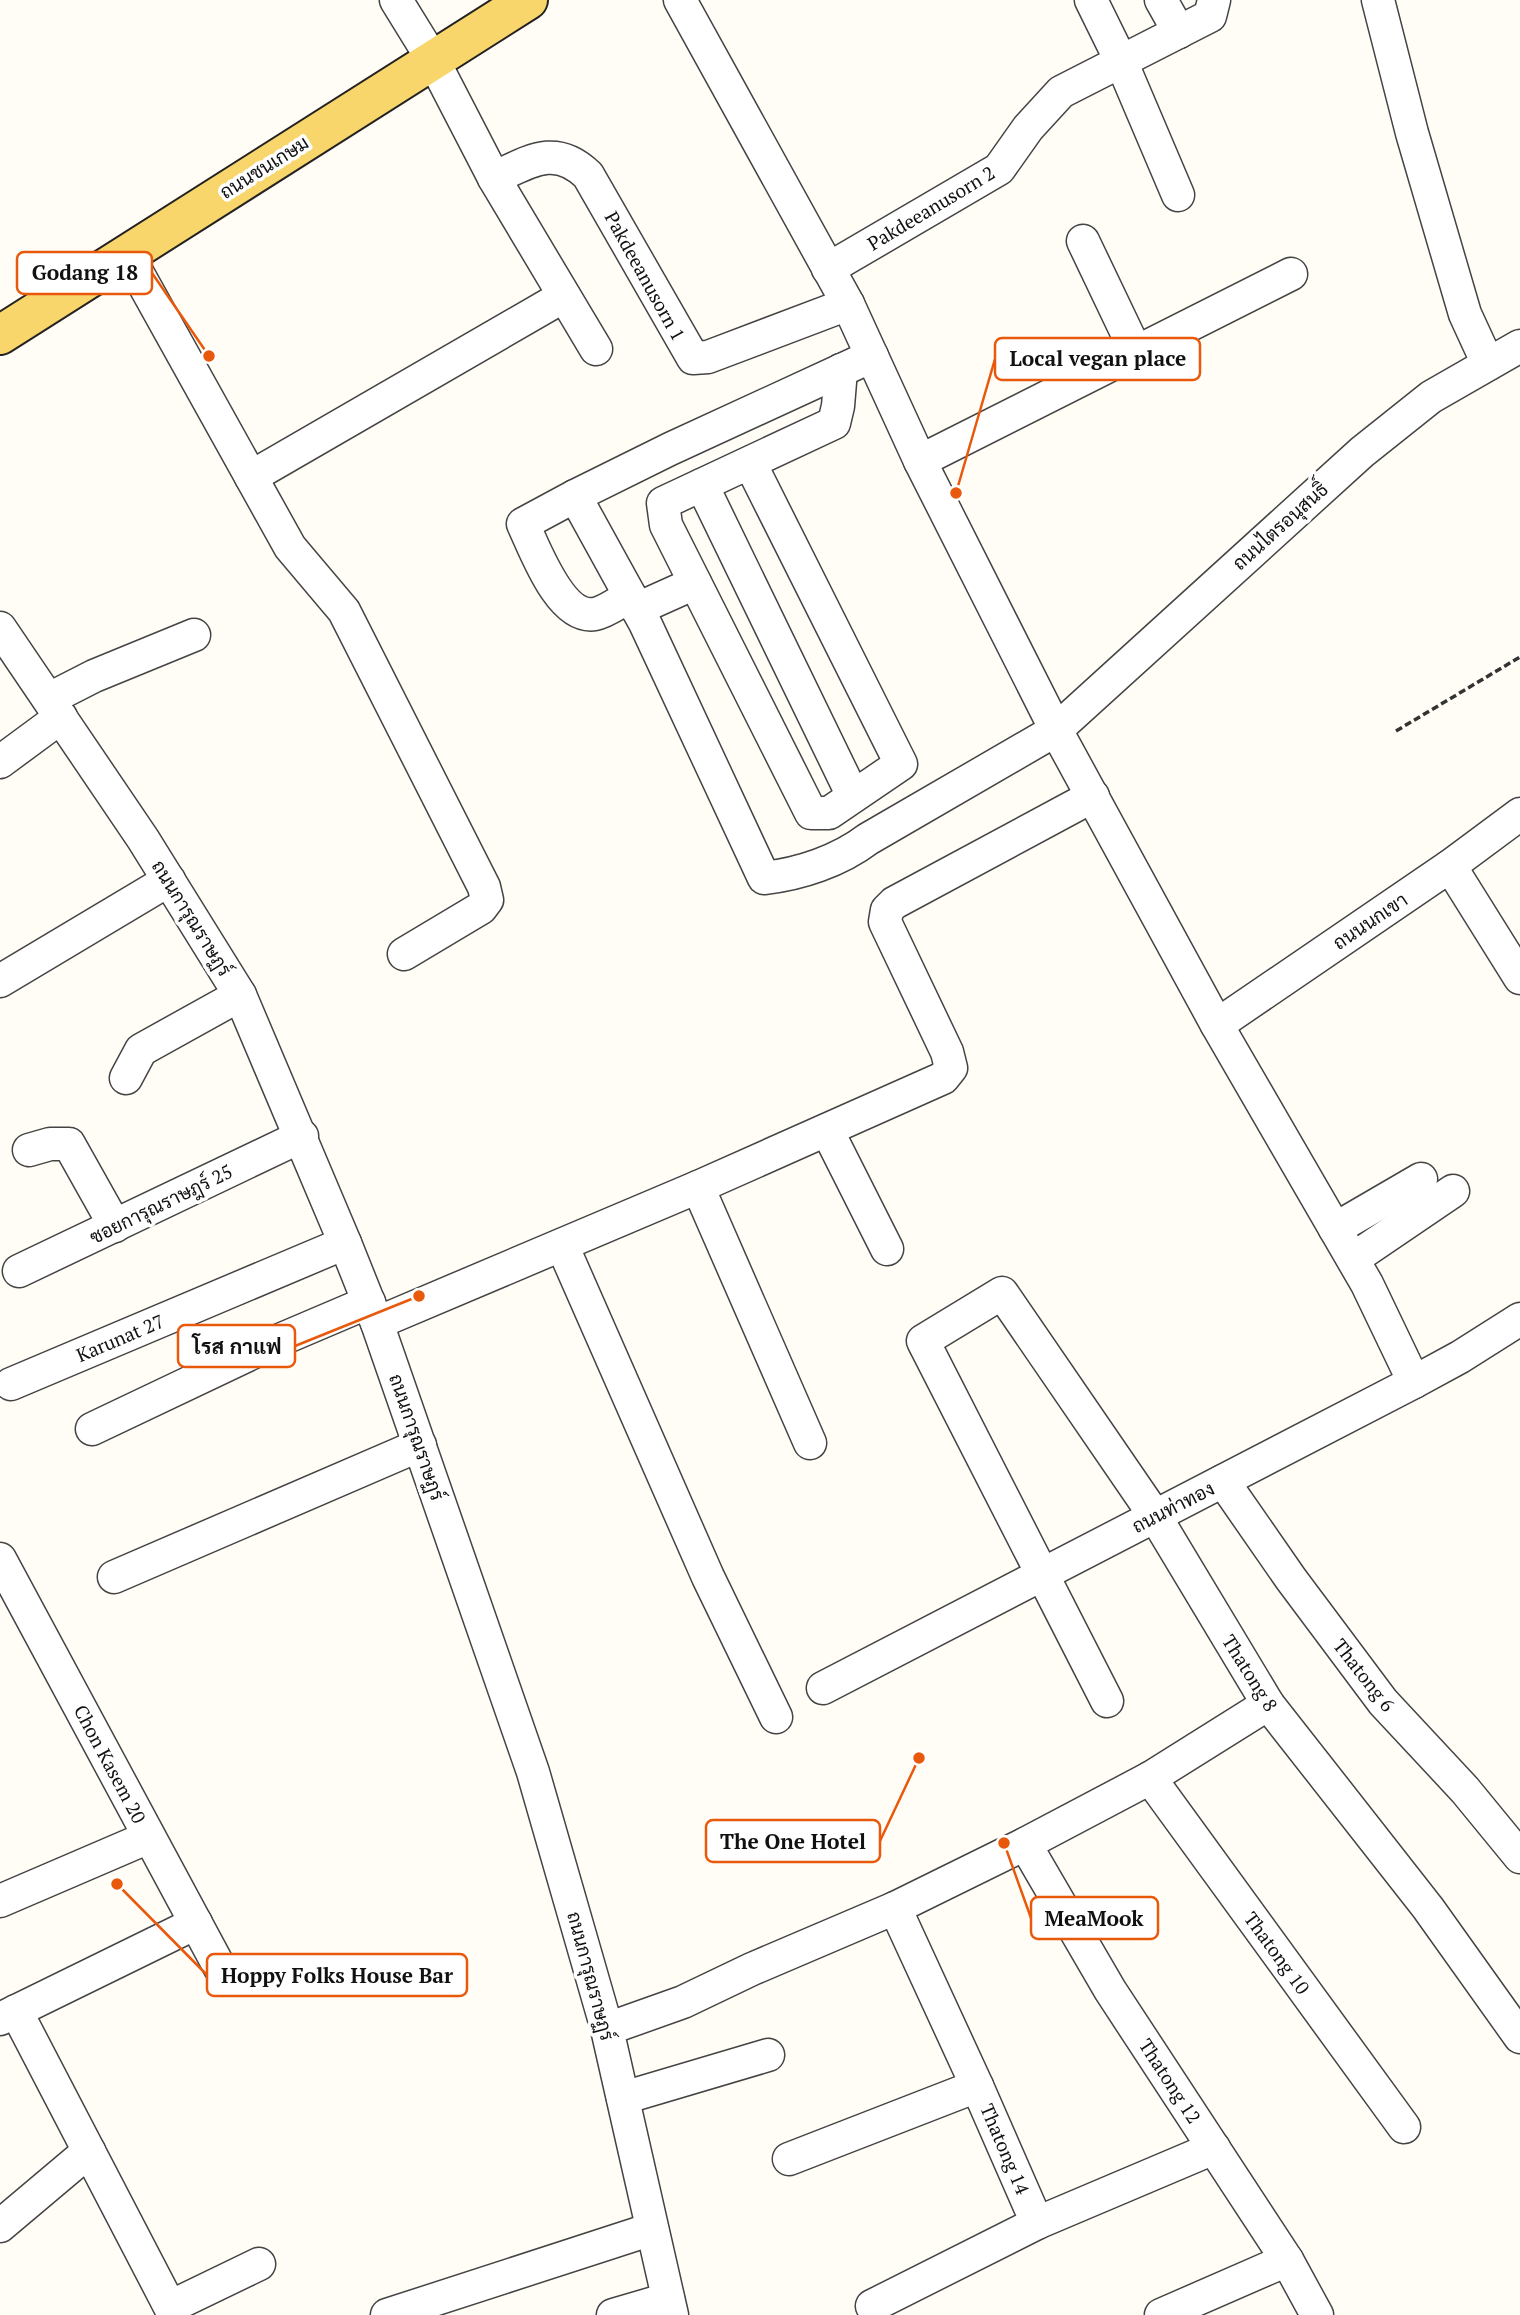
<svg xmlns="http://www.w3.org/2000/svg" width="1520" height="2315" viewBox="0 0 1520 2315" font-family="'PT Serif',Sarabun,serif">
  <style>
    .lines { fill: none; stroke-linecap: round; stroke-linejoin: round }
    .minor-casing { stroke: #444; stroke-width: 35 }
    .major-casing { stroke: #222; stroke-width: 42 }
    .path { stroke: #333; stroke-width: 3.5; stroke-dasharray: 7 3.5; stroke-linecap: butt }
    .minor { stroke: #fff; stroke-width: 32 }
    .major { stroke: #f9d66b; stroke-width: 38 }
    .labels { text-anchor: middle; stroke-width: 7; stroke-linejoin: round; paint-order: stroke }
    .street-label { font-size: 19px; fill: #111; stroke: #fff }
    .leader { fill: none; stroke: #e8590c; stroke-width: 2.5 }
    .callout-dot { fill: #e8590c; stroke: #fff; stroke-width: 2.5 }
    .callout { fill: #fff; stroke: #e8590c; stroke-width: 2.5 }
    .callout-label { font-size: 21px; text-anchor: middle; font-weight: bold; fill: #111 }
  </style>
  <rect width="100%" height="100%" fill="#fffdf5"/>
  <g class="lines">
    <defs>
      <g id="minor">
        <polyline points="396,0 433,60 494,178 596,349"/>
        <polyline points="680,0 848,304 920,461 1056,730 1217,1025 1367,1284 1414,1382"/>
        <polyline points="1091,0 1121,61 1178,195"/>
        <polyline points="1161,0 1179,32"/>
        <polyline points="1378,0 1412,133 1465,314 1488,364"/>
        <path d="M 494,178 C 529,162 555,143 588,175 L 693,358 L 708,357 L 848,304"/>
        <polyline points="1083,241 1136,352"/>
        <polyline points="127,254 290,547 344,611 484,887 487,900 481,908 404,954"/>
        <polyline points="828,269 999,169 1028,128 1061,92 1210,16 1214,0"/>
        <path d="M 872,356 L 670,449 L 575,496 L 645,623 L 764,878 C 800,874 839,861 868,839 L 1056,730 L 1362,452 L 1431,397 L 1520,346"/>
        <polyline points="920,461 1291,274"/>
        <polyline points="750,463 901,764 829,813 811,813 666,525 663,503 834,423 838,406 841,370"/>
        <polyline points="251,477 564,296"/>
        <polyline points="702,485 853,796"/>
        <path d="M 575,496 L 523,524 C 535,549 560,620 595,614 C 606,612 619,602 630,596"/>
        <polyline points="637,609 695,583"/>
        <polyline points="0,628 143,839 240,995 345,1243 377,1323 533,1772 607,2029 672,2315"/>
        <polyline points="49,699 94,676 194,635"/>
        <polyline points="0,762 61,717"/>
        <polyline points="1450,866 1520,978"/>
        <polyline points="0,981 169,880"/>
        <polyline points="1217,1025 1450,866 1520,814"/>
        <polyline points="126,1078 141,1050 240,995"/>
        <polyline points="827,1130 887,1249"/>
        <polyline points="29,1150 50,1144 69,1144 115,1226"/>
        <polyline points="698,1187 810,1443"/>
        <polyline points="1335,1229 1421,1179"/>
        <polyline points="562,1245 708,1577 776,1717"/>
        <polyline points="1353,1259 1453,1191"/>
        <polyline points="19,1271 302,1136"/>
        <polyline points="377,1323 698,1187 943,1078 951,1068 947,1052 885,922 887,910 894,903 1093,796"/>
        <polyline points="11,1384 345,1243"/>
        <polyline points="92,1429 275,1342 369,1302"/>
        <polyline points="1223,1481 1291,1579 1383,1702 1465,1790 1520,1857"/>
        <polyline points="0,1559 220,1968"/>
        <polyline points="114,1577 420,1445"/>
        <polyline points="823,1688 1414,1382 1460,1357 1520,1319"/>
        <polyline points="1107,1701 923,1341 1002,1293 1155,1516 1268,1704 1428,1908 1520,2037"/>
        <polyline points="1150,1778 1404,2127"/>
        <polyline points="1025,1844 1110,1990 1287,2260 1317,2315"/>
        <polyline points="0,1901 149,1837"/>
        <polyline points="16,2011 170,2307 259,2264"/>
        <polyline points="0,2019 196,1923"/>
        <polyline points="607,2029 683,2002 752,1969 895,1908 1025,1844 1150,1778 1268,1704"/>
        <polyline points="623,2098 768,2055"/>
        <polyline points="789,2159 977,2086"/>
        <polyline points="1037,2223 1214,2148"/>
        <polyline points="0,2226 89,2151"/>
        <polyline points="872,2306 1037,2223 977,2086 895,1908"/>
        <polyline points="387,2315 652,2229"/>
        <polyline points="613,2315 668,2299"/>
        <polyline points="1161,2315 1287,2260"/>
      </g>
      <polyline id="major" points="0,335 528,0"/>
    </defs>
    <use href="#minor" class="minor-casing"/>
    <use href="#major" class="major-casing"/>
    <polyline class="path" points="1396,731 1520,657"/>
    <use href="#minor" class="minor"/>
    <use href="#major" class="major"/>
  </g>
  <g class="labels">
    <g class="street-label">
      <text transform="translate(264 167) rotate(-32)" y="7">ถนนชนเกษม</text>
      <text transform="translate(931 208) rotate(-31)" y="7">Pakdeeanusorn 2</text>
      <text transform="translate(645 276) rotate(61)" y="7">Pakdeeanusorn 1</text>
      <text transform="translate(1280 526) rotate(-42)" y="7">ถนนไตรอนุสนธิ์</text>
      <text transform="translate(192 918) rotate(58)" y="7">ถนนการุณราษฏร์</text>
      <text transform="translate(1370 921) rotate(-34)" y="7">ถนนนกเขา</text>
      <text transform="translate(161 1204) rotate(-26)" y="7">ซอยการุณราษฎร์ 25</text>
      <text transform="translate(120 1338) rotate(-23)" y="7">Karunat 27</text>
      <text transform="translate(417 1437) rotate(71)" y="7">ถนนการุณราษฏร์</text>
      <text transform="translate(1173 1507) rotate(-27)" y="7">ถนนท่าทอง</text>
      <text transform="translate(1250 1673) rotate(58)" y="7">Thatong 8</text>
      <text transform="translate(1364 1675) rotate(52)" y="7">Thatong 6</text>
      <text transform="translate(110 1764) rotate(62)" y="7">Chon Kasem 20</text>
      <text transform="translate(1277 1953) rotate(54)" y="7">Thatong 10</text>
      <text transform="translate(591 1976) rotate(75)" y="7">ถนนการุณราษฏร์</text>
      <text transform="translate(1170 2081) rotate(57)" y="7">Thatong 12</text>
      <text transform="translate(1005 2149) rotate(67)" y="7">Thatong 14</text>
    </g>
  </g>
  <path class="leader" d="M209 356L152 273M956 493L995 359M419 1296L295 1346M919 1758L880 1841M1004 1843L1031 1918M117 1884L207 1975"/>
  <g class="callout-dot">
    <circle cx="209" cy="356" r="7"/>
    <circle cx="956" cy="493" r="7"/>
    <circle cx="419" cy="1296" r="7"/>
    <circle cx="919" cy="1758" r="7"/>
    <circle cx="1004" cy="1843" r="7"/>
    <circle cx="117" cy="1884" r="7"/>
  </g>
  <g class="callout">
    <rect x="17" y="252" width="135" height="42" rx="7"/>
    <rect x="995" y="338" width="205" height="42" rx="7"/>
    <rect x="178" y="1325" width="117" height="42" rx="7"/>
    <rect x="706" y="1820" width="174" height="42" rx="7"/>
    <rect x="1031" y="1897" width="127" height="42" rx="7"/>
    <rect x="207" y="1954" width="260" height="42" rx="7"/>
  </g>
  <g class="callout-label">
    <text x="85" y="280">Godang 18</text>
    <text x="1098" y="366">Local vegan place</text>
    <text x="237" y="1354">โรส กาแฟ</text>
    <text x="793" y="1849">The One Hotel</text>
    <text x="1094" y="1926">MeaMook</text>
    <text x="337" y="1983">Hoppy Folks House Bar</text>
  </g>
</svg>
